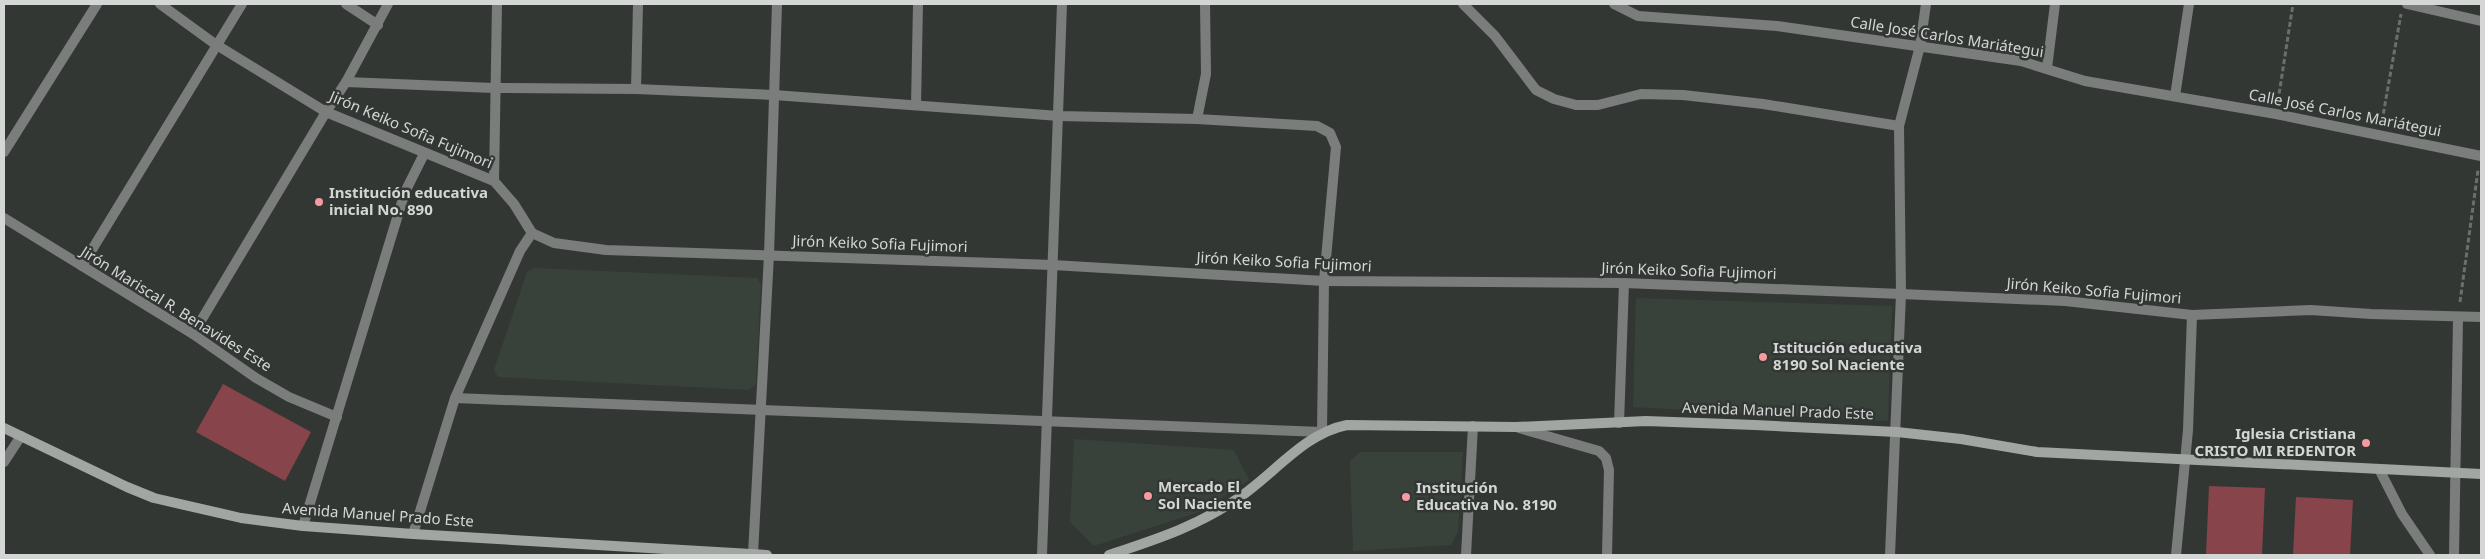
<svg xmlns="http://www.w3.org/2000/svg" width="2485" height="559" viewBox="0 0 2485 559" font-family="'Noto Sans',sans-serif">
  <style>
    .built { fill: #38423b }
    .green { fill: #87444a }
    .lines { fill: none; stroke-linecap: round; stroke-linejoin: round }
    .path { stroke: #6b6f6c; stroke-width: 3; stroke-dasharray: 5 2.5; stroke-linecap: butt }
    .street { stroke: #7b7d7c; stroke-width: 10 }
    .secondary { stroke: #a2a6a3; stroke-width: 10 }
    .poi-dot { fill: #f49aa0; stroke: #333734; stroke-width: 2 }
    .labels { text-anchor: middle; stroke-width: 5; stroke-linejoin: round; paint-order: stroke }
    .street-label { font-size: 15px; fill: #d3d6d4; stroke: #333734 }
    .poi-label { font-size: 15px; font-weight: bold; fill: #d3d6d4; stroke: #333734; text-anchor: start }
  </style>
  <rect width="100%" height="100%" fill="#333734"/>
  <g class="built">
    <polygon points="535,268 757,278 761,284 756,384 749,390 498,377 494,370 527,272"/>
    <polygon points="1636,298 1892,306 1888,421 1633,407"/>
    <polygon points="1074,439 1234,450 1249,480 1202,511 1094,546 1070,522"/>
    <polygon points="1360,452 1463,452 1458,532 1451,545 1353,551 1350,461"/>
  </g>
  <g class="green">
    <polygon points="223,384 311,432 285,481 196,432"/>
    <polygon points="2209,486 2265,488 2262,555 2206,555"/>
    <polygon points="2296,497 2353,500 2350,555 2293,555"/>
  </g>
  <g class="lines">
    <g class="path">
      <polyline points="2278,101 2293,4"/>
      <polyline points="2382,121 2401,14"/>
      <polyline points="2460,302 2478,170"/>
    </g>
    <g class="street">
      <polyline points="160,4 215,44 326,112 494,181 514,204 532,233 554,243 606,250 1053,265 1324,281 1624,283 1901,294 2065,301 2192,315 2311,310 2371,314 2481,317"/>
      <polyline points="346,4 378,25"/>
      <polyline points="1463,4 1495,36 1536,90 1554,99 1576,105 1598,105 1641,94 1683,95 1763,104 1899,126"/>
      <polyline points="1614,4 1638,16 1777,26 2021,61 2085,81 2276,114 2481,156"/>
      <polyline points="2407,4 2481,21"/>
      <polyline points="2047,68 2055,4"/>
      <polyline points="346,82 494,88 636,89 774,95 1059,116 1197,119 1317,126 1330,133 1336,147 1324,281 1322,432 455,398"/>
      <polyline points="636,89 638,4"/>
      <polyline points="2175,96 2189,4"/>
      <polyline points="916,105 918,4"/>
      <polyline points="1197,119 1206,74 1205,4"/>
      <polyline points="4,152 97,4"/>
      <polyline points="494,181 497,4"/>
      <polyline points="4,218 193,334 256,378 289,397 337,417"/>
      <polyline points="82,266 242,4"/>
      <polyline points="193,334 326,112 346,82 388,4"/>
      <polyline points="1619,423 1624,283"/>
      <polyline points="1519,428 1599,451 1606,458 1609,470 1607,555"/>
      <polyline points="4,462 21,436"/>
      <polyline points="2379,469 2402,514 2430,555"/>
      <polyline points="303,526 405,192 424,154"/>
      <polyline points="413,534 455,398 520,251 532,233"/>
      <polyline points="753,554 769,255 777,4"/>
      <polyline points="1042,555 1062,4"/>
      <polyline points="1466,555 1473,426"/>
      <polyline points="1890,555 1901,294 1899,126 1920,46 1926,4"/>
      <polyline points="2176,555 2188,430 2192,315"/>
      <polyline points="2454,555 2458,318"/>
    </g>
    <g class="secondary">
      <polyline points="4,428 127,487 154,498 241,518 303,526 413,534 767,555"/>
      <path d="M 1109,555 C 1157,539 1198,526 1240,497 C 1275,473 1305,433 1347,425 L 1516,427 L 1646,421 L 1755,425 L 1897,432 L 1961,439 L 2037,452 L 2481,474"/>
    </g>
  </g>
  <g class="poi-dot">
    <circle cx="319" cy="202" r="5"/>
    <circle cx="1763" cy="357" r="5"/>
    <circle cx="2366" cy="443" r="5"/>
    <circle cx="1148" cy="496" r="5"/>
    <circle cx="1406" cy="497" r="5"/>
  </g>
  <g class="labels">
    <g class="street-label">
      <text transform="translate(1947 37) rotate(9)" y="5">Calle José Carlos Mariátegui</text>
      <text transform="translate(2345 113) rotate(11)" y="5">Calle José Carlos Mariátegui</text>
      <text transform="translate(411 130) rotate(23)" y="5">Jirón Keiko Sofia Fujimori</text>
      <text transform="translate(880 244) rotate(2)" y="5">Jirón Keiko Sofia Fujimori</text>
      <text transform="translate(1284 262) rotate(3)" y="5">Jirón Keiko Sofia Fujimori</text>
      <text transform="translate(1689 271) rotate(2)" y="5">Jirón Keiko Sofia Fujimori</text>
      <text transform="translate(2094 291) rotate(5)" y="5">Jirón Keiko Sofia Fujimori</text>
      <text transform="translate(176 309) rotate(32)" y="5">Jirón Mariscal R. Benavides Este</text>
      <text transform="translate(1778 411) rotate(2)" y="5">Avenida Manuel Prado Este</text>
      <text transform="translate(378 515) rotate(4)" y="5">Avenida Manuel Prado Este</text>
    </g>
    <g class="poi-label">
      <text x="329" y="198">Institución educativa<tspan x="329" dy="17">inicial No. 890</tspan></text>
      <text x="1773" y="353">Istitución educativa<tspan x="1773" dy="17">8190 Sol Naciente</tspan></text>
      <text x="2356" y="439" text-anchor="end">Iglesia Cristiana<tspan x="2356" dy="17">CRISTO MI REDENTOR</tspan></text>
      <text x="1158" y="492">Mercado El<tspan x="1158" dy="17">Sol Naciente</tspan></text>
      <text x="1416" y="493">Institución<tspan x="1416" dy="17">Educativa No. 8190</tspan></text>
    </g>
  </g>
  <rect width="2485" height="559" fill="none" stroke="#d3d6d4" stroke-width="10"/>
</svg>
